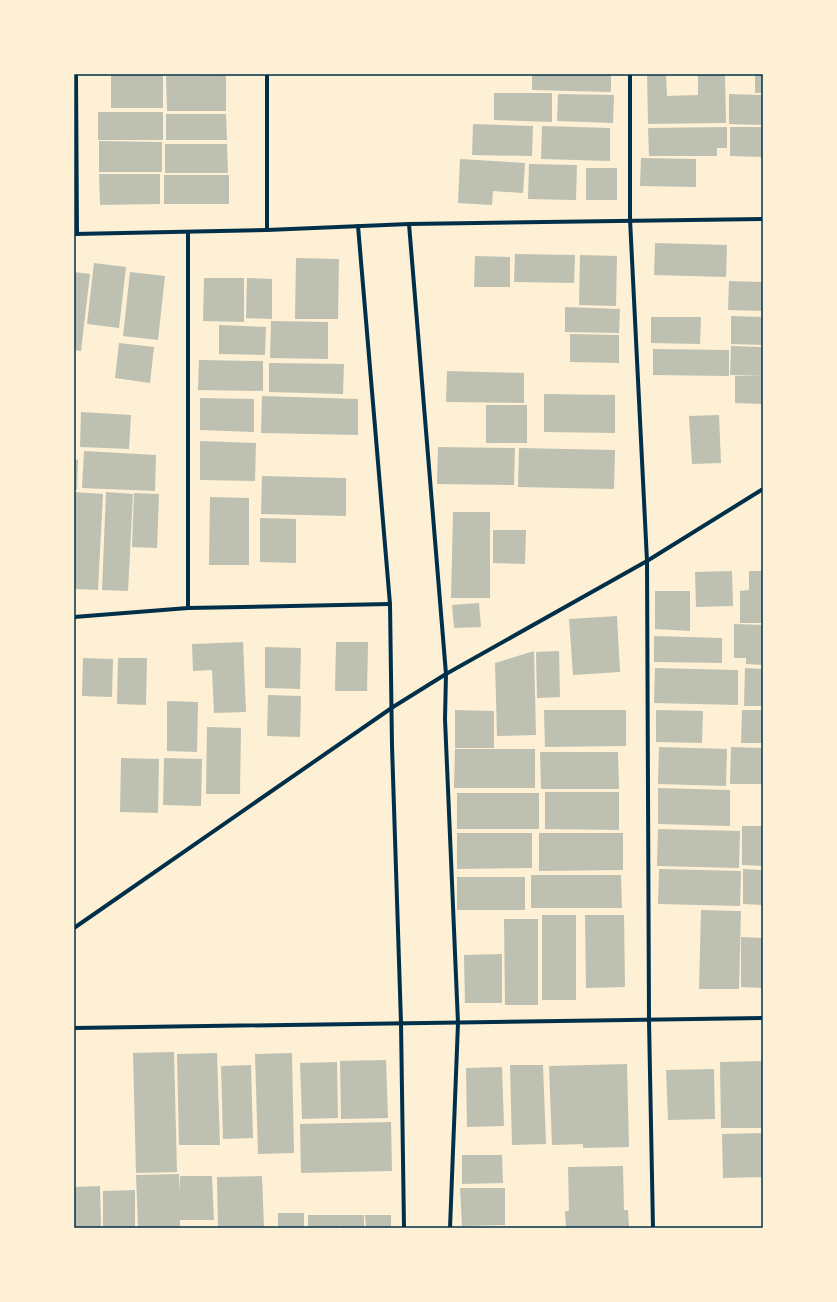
<svg xmlns="http://www.w3.org/2000/svg" width="837" height="1302" viewBox="0 0 837 1302" font-family="'Source Sans 3',sans-serif">
  <style>
    .building { fill: #bec0b2 }
    .lines { fill: none; stroke-linecap: round; stroke-linejoin: round }
    .minor { stroke: #003049; stroke-width: 4 }
    .neatline { fill: none; stroke: #003049; stroke-width: 1.5 }
  </style>
  <rect width="100%" height="100%" fill="#fdf0d5"/>
  <g class="building">
    <rect x="111" y="74" width="52" height="34"/>
    <polygon points="532,74 611,74 611,92 532,90"/>
    <polygon points="647,74 666,74 667,96 698,95 698,74 725,74 726,123 648,124"/>
    <rect x="755" y="74" width="8" height="19"/>
    <polygon points="226,75 226,111 167,111 166,76"/>
    <polygon points="494,93 552,93 552,122 494,120"/>
    <polygon points="558,94 614,95 613,123 557,121"/>
    <polygon points="729,94 763,95 763,125 729,124"/>
    <rect x="98" y="112" width="65" height="28"/>
    <polygon points="166,114 226,114 227,140 166,140"/>
    <polygon points="473,124 533,126 532,156 472,155"/>
    <polygon points="542,126 610,128 610,161 541,159"/>
    <polygon points="727,127 727,148 717,148 717,156 649,156 648,128"/>
    <polygon points="730,127 763,127 763,157 730,156"/>
    <polygon points="99,141 162,142 162,172 99,172"/>
    <polygon points="165,144 227,144 228,173 165,173"/>
    <polygon points="641,158 696,159 696,187 640,186"/>
    <polygon points="460,159 525,163 523,193 493,191 492,205 458,203"/>
    <polygon points="529,164 577,165 576,200 528,199"/>
    <rect x="586" y="168" width="31" height="32"/>
    <polygon points="99,174 160,174 160,204 100,205"/>
    <rect x="164" y="175" width="65" height="29"/>
    <polygon points="655,243 727,245 726,277 654,275"/>
    <polygon points="515,254 575,255 574,283 514,282"/>
    <polygon points="580,255 617,256 616,306 579,305"/>
    <polygon points="475,256 510,257 510,287 474,287"/>
    <polygon points="296,258 339,259 338,319 295,319"/>
    <polygon points="94,263 126,267 119,328 87,324"/>
    <polygon points="74,272 90,274 81,351 74,350"/>
    <polygon points="130,272 165,276 158,340 123,336"/>
    <polygon points="204,278 244,278 244,322 203,321"/>
    <polygon points="247,278 272,279 272,319 246,318"/>
    <polygon points="729,281 763,282 763,311 728,310"/>
    <polygon points="565,307 620,309 619,333 565,332"/>
    <polygon points="731,316 763,317 763,345 731,344"/>
    <polygon points="651,317 701,317 700,344 651,343"/>
    <polygon points="271,321 328,322 328,359 270,358"/>
    <polygon points="219,325 266,327 265,355 219,354"/>
    <polygon points="570,334 619,335 619,363 570,362"/>
    <polygon points="119,343 154,347 150,383 115,378"/>
    <polygon points="731,346 763,347 763,376 730,375"/>
    <polygon points="653,349 729,350 729,376 653,375"/>
    <polygon points="199,360 263,361 263,391 198,390"/>
    <polygon points="269,363 344,364 343,394 269,392"/>
    <polygon points="447,371 524,373 524,403 446,402"/>
    <polygon points="735,376 763,376 763,404 735,403"/>
    <polygon points="544,394 615,395 615,433 544,432"/>
    <polygon points="262,396 358,399 358,435 261,433"/>
    <polygon points="200,398 254,399 254,432 200,430"/>
    <rect x="486" y="405" width="41" height="38"/>
    <polygon points="81,412 131,415 129,449 80,447"/>
    <polygon points="719,415 721,463 692,464 689,416"/>
    <polygon points="200,441 256,443 255,481 200,480"/>
    <polygon points="438,447 515,448 514,485 437,484"/>
    <polygon points="519,448 615,450 614,489 518,487"/>
    <polygon points="84,451 156,455 155,491 82,488"/>
    <polygon points="74,459 78,460 77,490 74,490"/>
    <polygon points="262,476 346,478 346,516 261,514"/>
    <polygon points="74,492 103,494 98,590 74,589"/>
    <polygon points="106,492 133,494 128,591 102,590"/>
    <polygon points="134,493 159,494 157,548 132,547"/>
    <polygon points="210,497 249,498 249,565 209,565"/>
    <polygon points="453,512 490,512 490,598 451,598"/>
    <polygon points="260,518 296,519 296,563 260,562"/>
    <polygon points="493,530 526,530 525,564 493,563"/>
    <polygon points="732,571 733,606 696,607 695,572"/>
    <polygon points="749,571 763,571 763,623 740,623 740,591 749,590"/>
    <polygon points="655,591 690,591 690,631 655,629"/>
    <polygon points="479,603 481,627 454,628 452,605"/>
    <polygon points="617,616 620,672 573,675 569,619"/>
    <polygon points="734,624 763,625 763,665 746,664 746,658 734,658"/>
    <polygon points="654,636 722,638 722,663 654,662"/>
    <polygon points="243,642 246,712 214,713 212,670 193,671 192,644"/>
    <polygon points="336,642 368,642 367,691 335,691"/>
    <polygon points="265,647 301,648 300,689 265,688"/>
    <polygon points="534,651 536,735 497,736 495,663"/>
    <polygon points="559,651 560,697 537,698 536,652"/>
    <polygon points="83,658 113,659 112,697 82,696"/>
    <polygon points="118,658 147,658 146,705 117,704"/>
    <polygon points="655,668 738,670 738,705 654,703"/>
    <polygon points="745,668 763,669 763,706 744,706"/>
    <polygon points="268,695 301,696 300,737 267,736"/>
    <polygon points="167,701 198,702 197,752 167,751"/>
    <polygon points="455,710 494,711 494,748 455,748"/>
    <polygon points="544,710 626,710 626,746 545,747"/>
    <polygon points="656,710 703,711 702,743 656,742"/>
    <polygon points="742,710 763,710 763,743 741,743"/>
    <polygon points="207,727 241,728 240,794 206,794"/>
    <polygon points="659,747 727,749 726,786 658,784"/>
    <polygon points="731,747 763,748 763,784 730,784"/>
    <polygon points="455,749 535,749 535,788 454,788"/>
    <polygon points="540,752 618,752 619,789 541,789"/>
    <polygon points="121,758 159,759 158,813 120,812"/>
    <polygon points="164,758 202,759 201,806 163,805"/>
    <polygon points="658,788 730,790 730,826 658,824"/>
    <polygon points="545,792 619,792 619,830 545,829"/>
    <rect x="457" y="793" width="82" height="36"/>
    <polygon points="742,826 763,826 763,866 742,865"/>
    <polygon points="658,829 740,831 739,868 657,866"/>
    <polygon points="457,833 532,833 532,868 457,869"/>
    <polygon points="539,833 623,833 623,870 539,871"/>
    <polygon points="659,869 741,871 740,906 658,904"/>
    <polygon points="743,869 763,870 763,905 743,904"/>
    <polygon points="531,875 621,875 622,908 531,908"/>
    <rect x="457" y="877" width="68" height="33"/>
    <polygon points="701,910 741,911 739,989 699,989"/>
    <rect x="542" y="915" width="34" height="85"/>
    <polygon points="585,915 624,915 625,987 586,988"/>
    <polygon points="504,919 538,919 538,1005 505,1005"/>
    <polygon points="741,937 763,938 763,988 741,987"/>
    <polygon points="502,954 502,1003 465,1003 464,955"/>
    <polygon points="174,1052 177,1172 136,1173 133,1053"/>
    <polygon points="217,1053 220,1145 179,1145 177,1054"/>
    <polygon points="292,1053 294,1153 258,1154 255,1054"/>
    <polygon points="386,1060 388,1118 341,1119 340,1061"/>
    <polygon points="763,1061 763,1128 721,1128 720,1062"/>
    <polygon points="337,1062 338,1118 302,1119 300,1063"/>
    <polygon points="627,1064 629,1147 583,1148 583,1144 552,1145 549,1066"/>
    <polygon points="251,1065 253,1138 223,1139 221,1066"/>
    <polygon points="510,1065 543,1065 546,1144 512,1145"/>
    <polygon points="502,1067 504,1126 467,1127 466,1068"/>
    <polygon points="714,1069 715,1119 668,1120 666,1070"/>
    <polygon points="391,1122 392,1171 301,1173 300,1124"/>
    <polygon points="763,1133 763,1177 723,1178 722,1134"/>
    <polygon points="462,1155 502,1155 503,1183 462,1184"/>
    <polygon points="623,1166 624,1210 628,1210 629,1228 566,1228 565,1211 569,1211 568,1167"/>
    <polygon points="179,1174 179,1193 180,1176 212,1176 214,1220 180,1220 180,1228 138,1228 136,1175"/>
    <polygon points="262,1176 264,1228 218,1228 217,1177"/>
    <polygon points="100,1186 101,1228 74,1228 74,1187"/>
    <polygon points="460,1188 505,1188 505,1225 462,1226"/>
    <polygon points="135,1190 135,1228 103,1228 103,1191"/>
    <rect x="278" y="1213" width="26" height="15"/>
    <polygon points="308,1215 364,1215 364,1228 340,1228 340,1224 339,1228 308,1228"/>
    <polygon points="365,1215 391,1215 391,1228 366,1228"/>
  </g>
  <g class="lines">
    <g class="minor">
      <polyline points="76,74 77,234"/>
      <polyline points="267,74 267,230"/>
      <polyline points="630,74 630,219 647,561 649,1021 653,1228"/>
      <polyline points="409,224 446,674 445,719 458,1023 450,1228"/>
      <polyline points="358,226 390,604 392,746 401,1023 404,1228"/>
      <polyline points="74,234 267,230 409,224 763,219"/>
      <polyline points="188,608 188,232"/>
      <polyline points="74,617 188,608 390,604"/>
      <polyline points="74,928 393,707 446,674 647,561 763,489"/>
      <polyline points="74,1028 763,1018"/>
    </g>
  </g>
  <rect width="837" height="1302" fill="none" stroke="#fdf0d5" stroke-width="150"/>
  <rect x="75" y="75" width="687" height="1152" class="neatline"/>
</svg>
